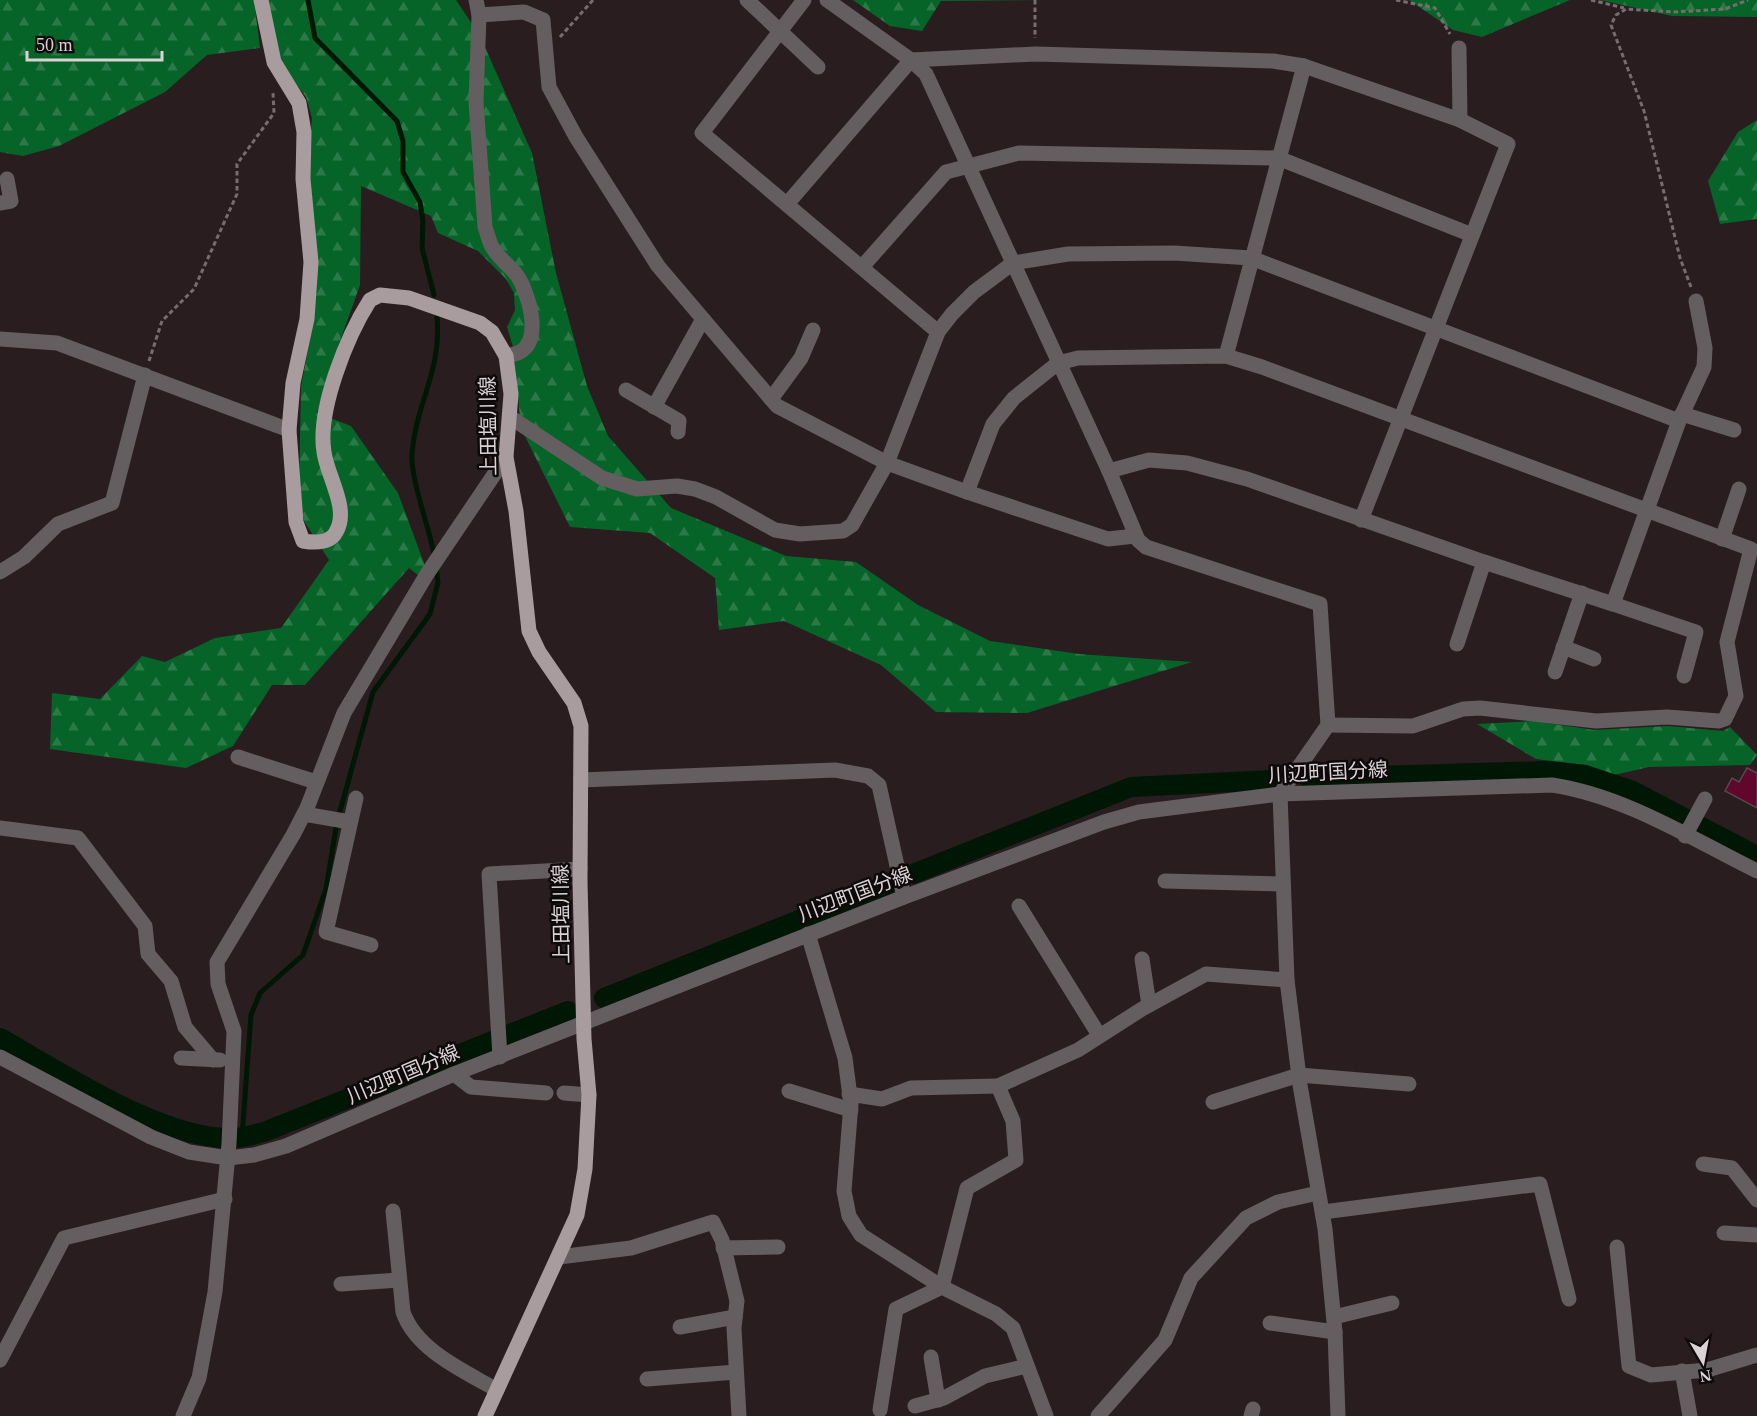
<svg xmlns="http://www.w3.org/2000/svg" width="1757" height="1416" viewBox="0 0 1757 1416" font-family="'Times New Roman','Noto Sans JP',serif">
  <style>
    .forest { fill: url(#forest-firs) }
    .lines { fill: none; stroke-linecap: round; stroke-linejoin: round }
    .stream { stroke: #011705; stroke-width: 5 }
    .canal { stroke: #011705; stroke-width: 20 }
    .building { fill: #61072e; stroke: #574a4d; stroke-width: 1.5 }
    .path { stroke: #776d6f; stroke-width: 3; stroke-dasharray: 4.5 3; stroke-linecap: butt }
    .minor { stroke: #645e60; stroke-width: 15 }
    .major { stroke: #a99c9e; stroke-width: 15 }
    .labels { text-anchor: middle; stroke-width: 5; stroke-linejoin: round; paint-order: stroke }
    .street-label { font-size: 20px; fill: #dad2d4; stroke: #0e090a }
  </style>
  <defs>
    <pattern id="forest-firs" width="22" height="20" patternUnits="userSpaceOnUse" patternTransform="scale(1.5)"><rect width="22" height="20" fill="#066428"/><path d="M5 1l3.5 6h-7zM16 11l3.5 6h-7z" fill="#2a7946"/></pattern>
  </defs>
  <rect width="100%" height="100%" fill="#291d20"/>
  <g class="forest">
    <polygon points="0,0 254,0 260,48 207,55 165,92 59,146 23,156 0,152"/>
    <polygon points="267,0 456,0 480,36 532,153 556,273 587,386 608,436 671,508 786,556 856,562 918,605 990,641 1079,654 1192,662 1027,713 936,712 881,665 784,621 719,630 715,578 650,533 570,527 521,428 513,347 507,327 515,310 514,293 506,279 478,251 438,233 431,216 361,186 360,285 326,380 317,413 351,426 398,493 425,566 418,575 409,568 305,685 272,685 233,746 186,768 50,749 52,693 100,699 142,656 165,662 215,638 281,628 329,560 304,521 299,492 301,386 314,320 307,179 312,118 306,97 278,61"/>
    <polygon points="853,0 1050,0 941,1 922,31 890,26"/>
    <polygon points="1409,0 1570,0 1482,37 1453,30"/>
    <polygon points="1600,0 1757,0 1757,17 1672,16"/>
    <polygon points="1757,120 1757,219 1720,224 1708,181 1738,132"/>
    <polygon points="1534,721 1594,730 1668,726 1723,731 1730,727 1757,755 1750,765 1649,767 1614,775 1586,765 1536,759 1477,724"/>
  </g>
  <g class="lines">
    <g class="stream">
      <polyline points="308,0 315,38 397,121 403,141 403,172 420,202 423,221 422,248 434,295"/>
      <path d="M 435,558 C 430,530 410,478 412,453 C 416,403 442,371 437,317"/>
      <polyline points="242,1137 251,1015 260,993 303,955 326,889 337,822 373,692 430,614 438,582 436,567"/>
    </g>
    <g class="canal">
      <polyline points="1308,778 1547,771 1585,775 1633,791 1757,856"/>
      <polyline points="913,874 1131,787 1274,780"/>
      <polyline points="604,998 889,884"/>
      <path d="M 0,1038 C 61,1072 163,1141 233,1138 C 244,1138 254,1134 264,1132 L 568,1011"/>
    </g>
  </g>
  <polygon class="building" points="1747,768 1757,773 1757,808 1725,791 1732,778 1739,782"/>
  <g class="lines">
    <g class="path">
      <polyline points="1035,0 1035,38"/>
      <polyline points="1396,0 1435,8 1450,34"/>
      <polyline points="1591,0 1624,8"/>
      <polyline points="560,37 593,0"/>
      <polyline points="1691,287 1680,258 1644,111 1611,25 1616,15 1626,9 1674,12 1725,9 1748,0"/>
      <polyline points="149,361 162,321 194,289 237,194 237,164 274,113 273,93"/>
    </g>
    <g class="minor">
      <path d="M 476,0 L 479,15 L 476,102 L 485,227 C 487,233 489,240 491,245 C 497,257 508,264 516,274 C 528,290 543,339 520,352 C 516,354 510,355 506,356"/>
      <polyline points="747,0 818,67"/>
      <polyline points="804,0 702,133 938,332"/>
      <polyline points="827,0 911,60 926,74 1109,471 1138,540 1146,547 1320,604 1328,725 1280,794 1287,980 1300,1085 1325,1229 1335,1332 1338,1416"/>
      <polyline points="479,15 524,12 543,20 549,87 576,137 658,266 777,406 887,463 967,492 1108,539 1135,536"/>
      <polyline points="1459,48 1460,120"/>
      <polyline points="0,203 11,201 7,179"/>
      <polyline points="787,204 911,60 1036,54 1273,61 1304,66 1460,120 1508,144 1361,520"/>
      <polyline points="862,267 946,172 1019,153 1278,158 1472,235"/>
      <polyline points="0,339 57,343 289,430"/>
      <polyline points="1226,356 1304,66"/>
      <polyline points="626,390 679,421 678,432"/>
      <polyline points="771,399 801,358 813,330"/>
      <polyline points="654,407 703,319"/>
      <polyline points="1682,414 1734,430"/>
      <polyline points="510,417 602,478 637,489 677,486 695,489 716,497 775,530 800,534 843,531 852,525 887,463 938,332 952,314 974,292 1013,263 1068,254 1174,253 1251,258 1679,421"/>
      <polyline points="1109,471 1149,460 1187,463 1247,479 1484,562 1613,604 1679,421 1704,367 1705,348 1696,301"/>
      <polyline points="967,492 993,424 1014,398 1058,363 1078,358 1226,356 1262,367 1751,549 1727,642 1736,696 1725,719 1719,721 1667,717 1596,721 1480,708 1463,709 1413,726 1328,725"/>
      <polyline points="1722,539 1739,489"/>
      <polyline points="0,572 24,557 58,524 112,503 145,375"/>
      <polyline points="1613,604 1696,632 1684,676"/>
      <polyline points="1457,644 1484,562"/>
      <polyline points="1563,647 1594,659"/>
      <polyline points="1555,672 1582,593"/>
      <polyline points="238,757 316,782"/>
      <polyline points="581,780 835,770 868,776 879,785 904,897"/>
      <polyline points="356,798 326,932 371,945"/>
      <polyline points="304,814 350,822"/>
      <polyline points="0,828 78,838 145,926 148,954 171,981 185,1027 213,1060"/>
      <polyline points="1685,836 1705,799"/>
      <polyline points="1165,881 1283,884"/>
      <polyline points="1019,906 1099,1035"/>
      <polyline points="808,934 845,1058 851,1104 844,1191 849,1216 861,1235 942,1287"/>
      <polyline points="1142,959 1149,1005"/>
      <path d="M 0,1057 L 151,1137 L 189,1152 L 228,1158 L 254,1155 L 286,1146 L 454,1074 L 904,897 L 1104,822 L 1139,812 L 1280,794 L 1552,785 C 1625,796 1692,839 1757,871"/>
      <polyline points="500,1057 489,874 580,869"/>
      <polyline points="181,1058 220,1060"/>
      <polyline points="454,1074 471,1087 546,1093"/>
      <polyline points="789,1091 851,1110"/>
      <polyline points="564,1093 589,1095"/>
      <polyline points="849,1094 882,1099 911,1088 998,1086"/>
      <polyline points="1213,1102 1299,1075 1409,1084"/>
      <polyline points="1703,1164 1732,1168 1757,1200"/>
      <path d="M 393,1211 L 403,1312 C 416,1350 464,1371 497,1390"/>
      <polyline points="1323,1212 1540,1184 1569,1299"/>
      <polyline points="1724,1233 1757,1235"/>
      <polyline points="1617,1247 1629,1366 1651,1375 1707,1370 1757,1355"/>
      <polyline points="723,1248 778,1247"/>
      <polyline points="559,1257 631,1248 713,1222 722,1240 737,1301 734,1328 739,1416"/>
      <polyline points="341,1284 399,1280"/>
      <polyline points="1334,1317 1392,1303"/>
      <polyline points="1270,1323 1335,1332"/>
      <polyline points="680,1327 735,1317"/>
      <polyline points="931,1357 938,1400"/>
      <polyline points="0,1360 64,1238 225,1199"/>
      <polyline points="1682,1371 1690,1416"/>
      <polyline points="647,1379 736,1372"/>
      <polyline points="915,1406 944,1398 985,1376 1027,1366"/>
      <polyline points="880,1410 896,1309 942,1287"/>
      <polyline points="183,1416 199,1378 215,1292 229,1144 234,1031 218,984 217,962 293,835 307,808 344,713 427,574 506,457"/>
      <polyline points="1046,1416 1013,1328 996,1314 942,1287 967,1188 1016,1160 1013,1121 998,1086 1078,1050 1142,1009 1206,974 1287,980"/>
      <polyline points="1098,1416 1165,1340 1191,1278 1246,1218 1278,1202 1318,1193"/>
      <polyline points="1251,1416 1253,1409"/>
    </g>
    <path class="major" d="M 261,0 L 274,62 L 299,103 L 304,132 L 303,179 L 311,262 L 307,319 L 293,383 L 289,430 L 296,522 L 303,541 C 315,543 330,544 336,532 C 350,509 327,476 324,452 C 317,410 347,336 370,300 L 380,295 L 409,298 L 480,323 L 492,332 L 506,356 L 511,394 L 506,457 L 516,511 L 529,631 L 539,652 L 574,703 L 581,726 L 580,882 L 584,1039 L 589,1095 L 585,1169 L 577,1215 L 485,1416"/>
  </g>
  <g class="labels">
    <g class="street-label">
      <text transform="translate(488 426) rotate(-91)" y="7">上田塩川線</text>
      <text transform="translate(1328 772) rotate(-3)" y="7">川辺町国分線</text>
      <text transform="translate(855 894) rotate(-21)" y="7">川辺町国分線</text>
      <text transform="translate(561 914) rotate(-91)" y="7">上田塩川線</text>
      <text transform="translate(403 1074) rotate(-23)" y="7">川辺町国分線</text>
    </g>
  </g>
  <g transform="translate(1703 1362) rotate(170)" stroke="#0e090a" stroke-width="4.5" paint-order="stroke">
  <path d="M0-4.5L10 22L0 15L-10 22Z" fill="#dad2d4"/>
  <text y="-9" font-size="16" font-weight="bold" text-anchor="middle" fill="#dad2d4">N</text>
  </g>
  <path d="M27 51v9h135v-9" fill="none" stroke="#dad2d4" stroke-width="3"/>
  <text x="36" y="51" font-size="18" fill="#dad2d4" stroke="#0e090a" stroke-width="4.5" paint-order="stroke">50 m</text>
</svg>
